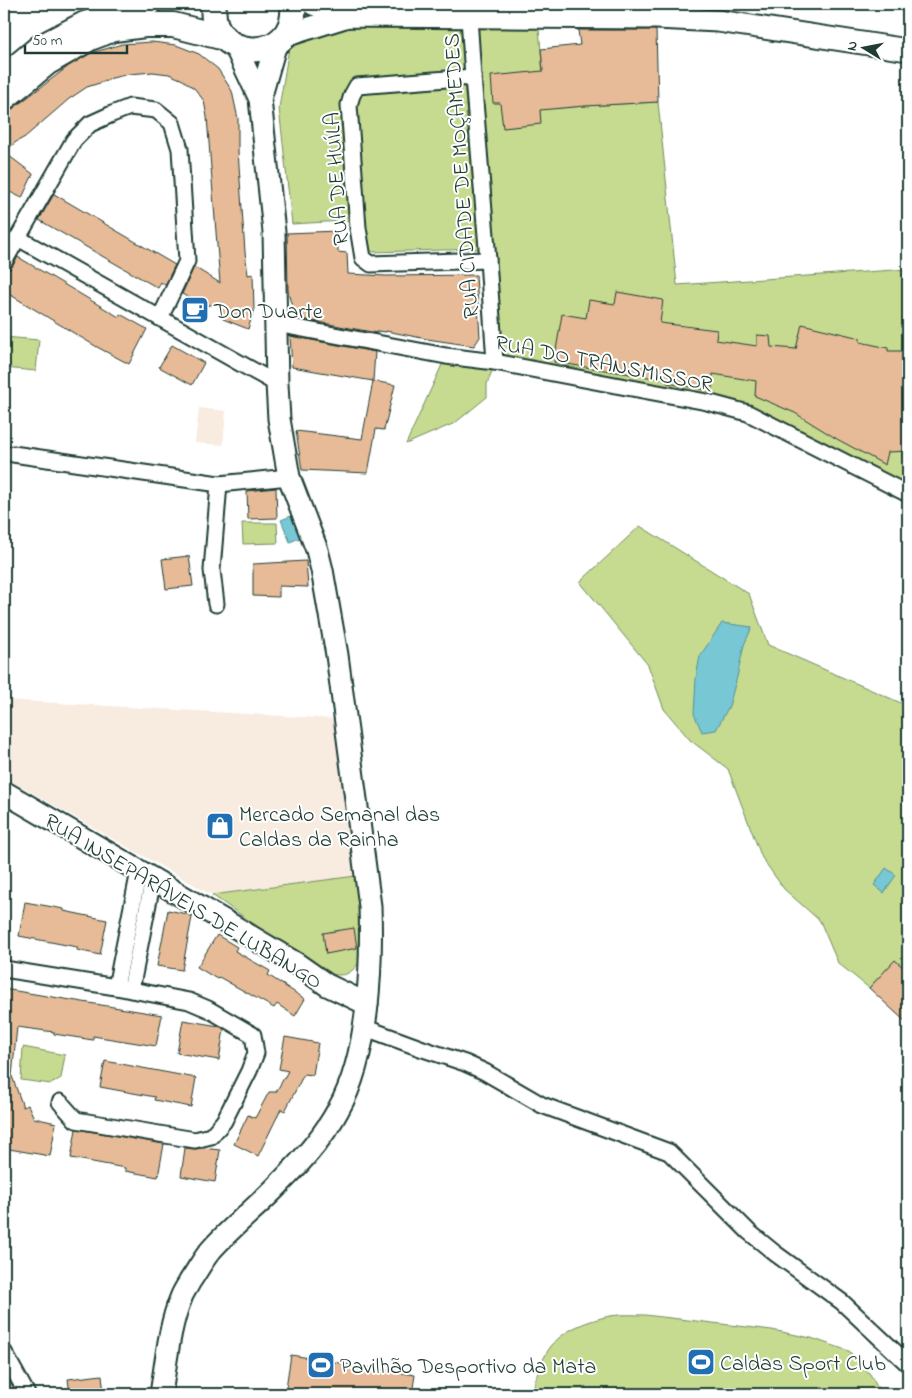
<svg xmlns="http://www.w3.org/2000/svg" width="912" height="1398" viewBox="0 0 912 1398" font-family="'Indie Flower',sans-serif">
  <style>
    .built { fill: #f8ebe0 }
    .green { fill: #c6db90; stroke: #728c62 }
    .water { fill: #78c7d5; stroke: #549095 }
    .building { fill: #e7bb97; stroke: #1f3d34 }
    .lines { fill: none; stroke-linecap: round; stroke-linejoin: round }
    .street-casing { stroke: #1f3d34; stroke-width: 19 }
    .secondary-casing { stroke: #1f3d34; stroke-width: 25 }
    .primary-casing { stroke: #1f3d34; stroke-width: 28 }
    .street { stroke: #fff; stroke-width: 15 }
    .secondary { stroke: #fff; stroke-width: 21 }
    .primary { stroke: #fff; stroke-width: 24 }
    .labels { text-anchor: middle; stroke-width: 4; stroke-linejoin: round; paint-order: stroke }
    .street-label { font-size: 22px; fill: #1f3d34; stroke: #fff }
    .poi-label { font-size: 22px; fill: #1f3d34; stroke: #fff; text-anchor: start }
  </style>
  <rect width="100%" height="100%" fill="#fff"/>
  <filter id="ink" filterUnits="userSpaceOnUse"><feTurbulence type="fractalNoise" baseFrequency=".02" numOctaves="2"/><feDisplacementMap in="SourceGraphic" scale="10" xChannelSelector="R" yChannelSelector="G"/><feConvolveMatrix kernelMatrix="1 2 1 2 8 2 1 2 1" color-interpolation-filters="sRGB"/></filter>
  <g filter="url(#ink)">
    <g class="built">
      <polygon points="199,408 226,411 223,445 195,443"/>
      <polygon points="4,700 335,719 356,876 212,895 4,777"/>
    </g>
    <g class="green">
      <polygon points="469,17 538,17 546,109 585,106 658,102 677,285 908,269 908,494 748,413 495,363 487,384 487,397 455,423 406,444 446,356 495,362"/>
      <polygon points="351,27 461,28 466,56 464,83 479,249 373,252 365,246 360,220 292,224 279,108 289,48 321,36"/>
      <polygon points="4,337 39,340 36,371 4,368"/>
      <polygon points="242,523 277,523 278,543 243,544"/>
      <polygon points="640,526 749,594 768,645 908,706 908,972 895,960 869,988 838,963 820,921 784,889 762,858 728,769 690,740 664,709 648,665 580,582"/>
      <path d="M 356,876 L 362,959 C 349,976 346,977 325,973 L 212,895 Z"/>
      <polygon points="23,1047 65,1055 61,1078 51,1084 21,1080"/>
      <path d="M 645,1315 L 772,1330 L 811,1338 L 849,1351 L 870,1374 L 881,1394 L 532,1394 C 535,1380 539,1367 546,1354 C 558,1331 586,1321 610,1316 C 621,1314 634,1315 645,1315 Z"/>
    </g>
    <g class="water">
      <polygon points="293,515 302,537 290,542 281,520"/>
      <polygon points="722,623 752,627 744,645 737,677 729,706 716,730 702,732 694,714 696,678 700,656"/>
      <polygon points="886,868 896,875 884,893 874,885"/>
    </g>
    <g class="building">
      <polygon points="578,30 656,30 658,102 585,106 540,110 541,124 503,128 500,103 493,103 491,76 543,71 541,49 580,45"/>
      <polygon points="152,42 176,45 199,54 218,69 232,91 238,119 238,151 245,252 248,275 253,274 254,310 248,329 223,319 222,303 204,306 182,294 194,267 220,283 207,117 204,101 195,89 183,80 169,74 153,72 129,74 108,79 109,80 87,87 69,99 25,137 16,142 4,152 4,116 11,110 70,65 91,53 102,50 122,44"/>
      <polygon points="4,152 33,174 22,198 4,189"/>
      <polygon points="54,194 175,265 165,285 161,282 158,288 39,220"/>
      <polygon points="338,231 338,252 347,253 348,274 386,276 476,275 480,337 474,346 427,339 386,331 386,332 377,331 377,333 302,319 294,309 290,300 288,290 287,233"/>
      <polygon points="18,257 119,317 120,314 147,329 129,364 97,347 4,291 4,274 5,271 12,267"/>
      <polygon points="617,292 663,300 660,323 717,330 716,340 757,346 757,335 770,336 771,347 796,349 802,324 860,338 860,342 888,348 888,351 908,351 908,451 888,452 885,465 837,439 795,413 755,396 756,381 713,374 712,391 667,383 667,380 554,362 562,314 586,318 589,300 615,304"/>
      <polygon points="290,336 375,352 373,381 292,367"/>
      <polygon points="172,345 204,363 192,385 159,367"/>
      <polygon points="373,381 395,385 384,430 376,429 368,473 302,470 296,431 362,439"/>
      <polygon points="276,488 277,518 248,519 247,491"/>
      <polygon points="189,556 193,586 166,589 162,559"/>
      <polygon points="306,561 308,587 279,586 279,597 253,596 253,564"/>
      <polygon points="25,902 64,909 64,911 107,920 100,955 77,950 77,947 19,936"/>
      <polygon points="168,910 187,914 192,917 182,970 157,966"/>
      <polygon points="354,928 357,948 326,954 323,933"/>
      <polygon points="217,935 237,947 235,951 270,971 268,975 305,999 295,1016 277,1004 274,1008 219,977 217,979 197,967"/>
      <polygon points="895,960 908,972 908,1024 869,988"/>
      <polygon points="4,989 162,1015 156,1046 93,1036 93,1040 54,1034 54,1032 17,1027 12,1076 23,1107 28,1105 34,1118 56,1123 50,1156 9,1149 4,1136"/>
      <polygon points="183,1020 219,1026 224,1029 219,1060 177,1053"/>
      <polygon points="285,1037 318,1043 313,1075 304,1074 285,1111 281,1109 258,1156 234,1144 248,1115 255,1118 269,1092 276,1092 288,1071 279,1069"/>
      <polygon points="105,1061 196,1078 191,1107 154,1100 155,1097 100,1087"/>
      <polygon points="76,1129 164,1144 158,1177 125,1171 125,1168 71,1158"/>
      <polygon points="185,1148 194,1149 203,1148 220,1150 215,1182 181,1176"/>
      <polygon points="291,1355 415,1375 412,1394 285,1394"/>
      <polygon points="102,1375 104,1394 70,1394 68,1379"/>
    </g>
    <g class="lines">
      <defs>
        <g id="street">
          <polyline points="469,17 473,77 488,260 495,362"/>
          <polyline points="473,77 357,86 352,95 349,105 358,228 363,258 371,264 488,260"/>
          <polyline points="18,238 277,384"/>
          <polyline points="4,262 74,140 90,124 112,114 130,107 156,110 172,123 180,149 187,261 160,318"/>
          <polyline points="276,324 446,356 495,362 610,384 707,402 748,413 908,494"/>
          <polyline points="13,454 219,484 289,477"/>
          <polyline points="216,604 212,570 219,484"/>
          <polyline points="4,969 116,987 189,1001 208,1009 253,1035 256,1053 249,1071 224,1121 211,1136 195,1140 76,1120 60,1102"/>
          <polyline points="116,987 139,871"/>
          <polyline points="131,990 153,879"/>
          <polyline points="363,1027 423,1049 465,1063 485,1072 542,1105 669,1152 749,1232 776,1254 842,1302 908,1364"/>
          <polyline points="4,1352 27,1394"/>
        </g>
        <g id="secondary">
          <polyline points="313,4 348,16"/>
          <polyline points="284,36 348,16 656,18 718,21 908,50"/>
          <polyline points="260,99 276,43"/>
          <polyline points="4,792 235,927 297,964 327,985 367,1004"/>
          <path d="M 161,1394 C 166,1364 169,1326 181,1298 C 183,1292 187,1287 190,1281 C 197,1271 203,1259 211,1250 C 233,1225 260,1205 282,1181 C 303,1160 324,1136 338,1110 C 369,1057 372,966 370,906 L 337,655 L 322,570 L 317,550 L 289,477 L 279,419 L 277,384 L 274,232 L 260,99 L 235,46"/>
        </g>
        <g id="primary">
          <path d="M 214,4 C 206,63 299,66 293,4"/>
          <polyline points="4,77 39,48 85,24 148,4"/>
          <polyline points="4,98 48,62 90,38 114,29 145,25 173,25 225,38"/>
        </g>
      </defs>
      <use href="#street" class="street-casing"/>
      <use href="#secondary" class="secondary-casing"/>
      <use href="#primary" class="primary-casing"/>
      <use href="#street" class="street"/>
      <use href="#secondary" class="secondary"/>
      <use href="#primary" class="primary"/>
    </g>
  </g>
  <defs>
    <symbol id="cafe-square" viewBox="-11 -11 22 22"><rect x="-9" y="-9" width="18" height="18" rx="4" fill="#1f6fb2" stroke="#fff"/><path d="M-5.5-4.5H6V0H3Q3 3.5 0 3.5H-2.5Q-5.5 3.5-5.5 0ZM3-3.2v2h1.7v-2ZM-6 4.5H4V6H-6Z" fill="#fff"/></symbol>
    <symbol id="shop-square" viewBox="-11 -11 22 22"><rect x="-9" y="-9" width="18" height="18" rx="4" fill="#1f6fb2" stroke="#fff"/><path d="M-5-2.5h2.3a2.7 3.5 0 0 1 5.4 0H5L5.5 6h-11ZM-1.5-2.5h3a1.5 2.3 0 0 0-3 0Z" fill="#fff"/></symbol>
    <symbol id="stadium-square" viewBox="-11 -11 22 22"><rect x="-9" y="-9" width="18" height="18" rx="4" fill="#1f6fb2" stroke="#fff"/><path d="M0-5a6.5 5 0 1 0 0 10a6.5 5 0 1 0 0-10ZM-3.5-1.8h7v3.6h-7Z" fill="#fff"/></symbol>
  </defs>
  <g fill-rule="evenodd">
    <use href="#cafe-square" x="179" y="294" width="32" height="32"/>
    <use href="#shop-square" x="204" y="810" width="32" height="32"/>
    <use href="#stadium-square" x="685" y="1346" width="32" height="32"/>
    <use href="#stadium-square" x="305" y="1349" width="32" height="32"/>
  </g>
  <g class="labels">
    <g class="street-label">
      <text transform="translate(460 176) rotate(-94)" y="8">RUA CIDADE DE MOÇAMEDES</text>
      <text transform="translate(335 179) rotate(-94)" y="8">RUA DE HUÍLA</text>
      <text transform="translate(604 362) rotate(11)" y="8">RUA DO TRANSMISSOR</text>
      <text transform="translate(184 900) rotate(31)" y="8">RUA INSEPARÁVEIS DE LUBANGO</text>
    </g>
    <g class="poi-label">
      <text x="214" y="318">Don Duarte</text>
      <text x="239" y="821">Mercado Semanal das<tspan x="239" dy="25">Caldas da Rainha</tspan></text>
      <text x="720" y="1370">Caldas Sport Club</text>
      <text x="340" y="1373">Pavilhão Desportivo da Mata</text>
    </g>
  </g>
  <rect width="912" height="1398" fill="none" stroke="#fff" stroke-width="20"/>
  <rect x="10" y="10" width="892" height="1378" fill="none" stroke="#1f3d34" stroke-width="2" filter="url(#ink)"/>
  <g transform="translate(864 48) rotate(280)" stroke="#ffffff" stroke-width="4" paint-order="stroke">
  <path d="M0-4L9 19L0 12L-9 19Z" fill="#1f3d34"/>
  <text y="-8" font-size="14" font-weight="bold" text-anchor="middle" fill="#1f3d34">N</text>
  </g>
  <path d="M25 45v8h102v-8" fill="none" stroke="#1f3d34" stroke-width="2.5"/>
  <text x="32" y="45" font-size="15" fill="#1f3d34" stroke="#ffffff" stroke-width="4" paint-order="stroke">50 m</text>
</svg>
